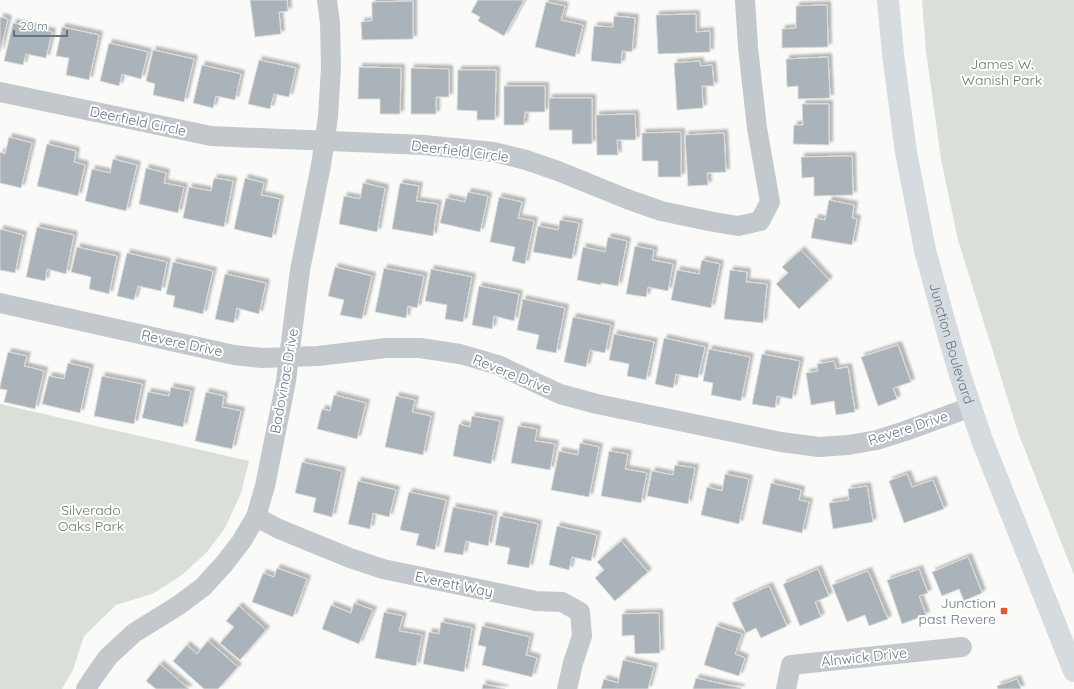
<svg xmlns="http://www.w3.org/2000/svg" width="1074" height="689" viewBox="0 0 1074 689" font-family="Quicksand,sans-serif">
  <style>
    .green { fill: #dadfd7 }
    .building { fill: #aab3b9; stroke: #dcdcda; filter: url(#shadow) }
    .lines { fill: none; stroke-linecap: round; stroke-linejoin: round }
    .street { stroke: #c3c8cc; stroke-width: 20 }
    .secondary { stroke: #d6dbdf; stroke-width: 22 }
    .poi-dot { fill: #e4572e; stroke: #fff; stroke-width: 1.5 }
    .labels { text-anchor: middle; stroke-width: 4; stroke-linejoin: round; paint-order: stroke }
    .park-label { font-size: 14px; fill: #687a64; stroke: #fff }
    .street-label { font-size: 14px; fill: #657683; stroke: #fff }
    .poi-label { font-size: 14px; fill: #657683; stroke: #fff; text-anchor: end }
  </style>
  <defs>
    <filter id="shadow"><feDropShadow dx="3.5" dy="-3.5" stdDeviation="1" flood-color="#0004"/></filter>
  </defs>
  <rect width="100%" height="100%" fill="#fafaf8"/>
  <g class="green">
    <polygon points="922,0 1074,0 1074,575 1019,435 958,240 941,159 926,51"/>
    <polygon points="0,404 249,461 241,493 225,528 207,552 182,575 152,594 116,605 84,636 73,670 62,689 0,689"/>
  </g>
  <g class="building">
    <polygon points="250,0 287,0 288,11 279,12 281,34 255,37"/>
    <polygon points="478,0 524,0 504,36 478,21 480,17 471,12"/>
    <polygon points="413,1 413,39 362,40 361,22 372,21 372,2"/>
    <polygon points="546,2 565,6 561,20 583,25 575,57 535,47"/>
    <polygon points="827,5 828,47 782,48 782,29 796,28 796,6"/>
    <polygon points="696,14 696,32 710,31 710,52 658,54 656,15"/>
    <polygon points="614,16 635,18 632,52 622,51 621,64 591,61 594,26 613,27"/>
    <polygon points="0,17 8,19 0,52"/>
    <polygon points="13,23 52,32 46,58 26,54 23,65 4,61"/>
    <polygon points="62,27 99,35 89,80 66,75 69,58 56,56"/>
    <polygon points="109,43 148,52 141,79 122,74 119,86 100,81"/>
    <polygon points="153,50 194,59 184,102 153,95 155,84 146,81"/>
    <polygon points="828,57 830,98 798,99 798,86 787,87 786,59"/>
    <polygon points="259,60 296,68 289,97 274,94 270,109 248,104"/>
    <polygon points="700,61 700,66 712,65 714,86 702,86 703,108 677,110 674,63"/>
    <polygon points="202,65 241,74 235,100 216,96 213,108 193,103"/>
    <polygon points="359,67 401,68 400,114 380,114 380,99 358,99"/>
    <polygon points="411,68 449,69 449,97 436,97 436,114 411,114"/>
    <polygon points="458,70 496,70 495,120 477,120 477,111 457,110"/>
    <polygon points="504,86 545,86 545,112 525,112 524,125 504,125"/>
    <polygon points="549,98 592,98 592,144 572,144 572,130 549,130"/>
    <polygon points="802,104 829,104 829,145 793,144 794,125 803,125"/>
    <polygon points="635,114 636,140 617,140 618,155 597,155 596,115"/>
    <polygon points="681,132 681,177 658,177 658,161 642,161 642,133"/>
    <polygon points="724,133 726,172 707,173 708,185 688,186 685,135"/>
    <polygon points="9,137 32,143 21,188 0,183 0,152 5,154"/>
    <polygon points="47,144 76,151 74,162 85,165 78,196 37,186"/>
    <polygon points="852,156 853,195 814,196 814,177 802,178 801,157"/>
    <polygon points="113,159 137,165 126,211 85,201 92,169 110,173"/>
    <polygon points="146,168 166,173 164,183 184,187 178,213 139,204"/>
    <polygon points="214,178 233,181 224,227 183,218 189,187 211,191"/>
    <polygon points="245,178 264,183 261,195 280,199 272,238 234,229"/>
    <polygon points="363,183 385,188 377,232 339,224 344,196 360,199"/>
    <polygon points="400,183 419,186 416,201 438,204 433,236 392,229"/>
    <polygon points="468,192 488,196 480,232 440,223 446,198 465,202"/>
    <polygon points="499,197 522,202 518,218 534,221 525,264 512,261 515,247 490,242"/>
    <polygon points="829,200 854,205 852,218 857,219 852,245 811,238 815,218 825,220"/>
    <polygon points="560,220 579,223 572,259 533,252 538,226 558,230"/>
    <polygon points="37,227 74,235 66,274 47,269 45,281 26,277"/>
    <polygon points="0,229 23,235 15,273 0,270"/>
    <polygon points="608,237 627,241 618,286 601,283 601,285 577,280 583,247 605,252"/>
    <polygon points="635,246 654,250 652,260 673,264 668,291 648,287 646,297 626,294"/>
    <polygon points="77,247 117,256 109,294 89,289 91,277 71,272"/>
    <polygon points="801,250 829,280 799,309 776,284 788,273 782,267"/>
    <polygon points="127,253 167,262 161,291 138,286 134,300 117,296"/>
    <polygon points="702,260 720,264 711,308 671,300 677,270 699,274"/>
    <polygon points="173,262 213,271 203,314 173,307 175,296 166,294"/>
    <polygon points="335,267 372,276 362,319 340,315 344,300 328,296"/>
    <polygon points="384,268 424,276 417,308 408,306 406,318 375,312"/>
    <polygon points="431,269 472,277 463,322 445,319 447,305 425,301"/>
    <polygon points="730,270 747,272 746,282 767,284 763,323 724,319"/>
    <polygon points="225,274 266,283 259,314 237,308 234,323 215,319"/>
    <polygon points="479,286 519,294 514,321 494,316 492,329 472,325"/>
    <polygon points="523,299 565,308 556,353 536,349 539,335 517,330"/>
    <polygon points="573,317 611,325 605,353 590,350 586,367 564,362"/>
    <polygon points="614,334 654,342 646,380 627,376 629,364 609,360"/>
    <polygon points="664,338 705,347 698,378 676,374 673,388 655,384"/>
    <polygon points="898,345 911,382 893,388 897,399 878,406 861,357"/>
    <polygon points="709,349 750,357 741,401 711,395 713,383 703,381"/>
    <polygon points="8,352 27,356 24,366 44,371 35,409 4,402 7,390 0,389 0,386"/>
    <polygon points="762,354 800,361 792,399 777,396 775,408 752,404"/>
    <polygon points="834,361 836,369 848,367 855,412 836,415 834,401 811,405 806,373 818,371 817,364"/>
    <polygon points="68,363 90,368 80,413 42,404 49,376 64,379"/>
    <polygon points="102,376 142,384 134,424 94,416"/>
    <polygon points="171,387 191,391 183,427 142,418 148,392 169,396"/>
    <polygon points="206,392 224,396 222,407 241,411 232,449 195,441"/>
    <polygon points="334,395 366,403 357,439 317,429 322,409 330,411"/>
    <polygon points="396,396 415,400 412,412 431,416 423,455 385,447"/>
    <polygon points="472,416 500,421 491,464 453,456 459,424 470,427"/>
    <polygon points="518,426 537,429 535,441 555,444 550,470 511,463"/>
    <polygon points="580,443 599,447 589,497 551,490 559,451 578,455"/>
    <polygon points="609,451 628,454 625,469 647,473 641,503 601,496"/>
    <polygon points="302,462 342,471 332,517 313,512 316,498 295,493"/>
    <polygon points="675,465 695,468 688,504 647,496 652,471 673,475"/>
    <polygon points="725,474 749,479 739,524 701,515 707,487 722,491"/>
    <polygon points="907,474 912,487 933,480 944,509 904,523 889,481"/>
    <polygon points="358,481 396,490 389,517 373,513 370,529 348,524"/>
    <polygon points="771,483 801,490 799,500 809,502 802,533 762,524"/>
    <polygon points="867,486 873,522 833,529 829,503 849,500 848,489"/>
    <polygon points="409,492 446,500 435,550 416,545 419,534 400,530"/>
    <polygon points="453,507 494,515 488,546 466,541 463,555 444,552"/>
    <polygon points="500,516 538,524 529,568 507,564 510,548 495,545"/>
    <polygon points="557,526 597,535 591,561 572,557 569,570 549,565"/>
    <polygon points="621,541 648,572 615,601 595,578 604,570 597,562"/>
    <polygon points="968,557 982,593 964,601 959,589 942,596 932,572"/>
    <polygon points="277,568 307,579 293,617 252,602 263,573 274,577"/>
    <polygon points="818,569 829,596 815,602 821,617 800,626 783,584"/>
    <polygon points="919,569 928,593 919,596 926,615 902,624 887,580"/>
    <polygon points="868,571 888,619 869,626 865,615 847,622 832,585"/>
    <polygon points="769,586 787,626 761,638 756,628 746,633 732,603"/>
    <polygon points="354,603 373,610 359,644 322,629 331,605 351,613"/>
    <polygon points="239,606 266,630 240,660 220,643 234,627 226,621"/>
    <polygon points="384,612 403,616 399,631 422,635 416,666 375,658"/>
    <polygon points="659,613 660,653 635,654 634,635 622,636 622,614"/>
    <polygon points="441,622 472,628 464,672 423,664 429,632 439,634"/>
    <polygon points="482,626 530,637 526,655 537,658 532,677 482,665 486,647 478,645"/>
    <polygon points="716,626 742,634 735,654 745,658 739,676 704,665"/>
    <polygon points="208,641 238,667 218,689 204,689 173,661 187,645 197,654"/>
    <polygon points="623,660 654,667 648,689 601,689 604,679 618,683"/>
    <polygon points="160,664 189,689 156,689 146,681"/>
    <polygon points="696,678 741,688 741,689 693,689"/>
    <polygon points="1017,679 1021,689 998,689 997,686"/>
    <polygon points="483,684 505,689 482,689"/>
  </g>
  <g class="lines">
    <g class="street">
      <polyline points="0,92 211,136 424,145 494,152 526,160 558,171 627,199 661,211 714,222 738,226 760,221 770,202 757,128 748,47 745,0"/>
      <polyline points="0,303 234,355 262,358 318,356 386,348 420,348 460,354 498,365 560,394 597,404 781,442 819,447 848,445 877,440 905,431 971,407"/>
      <polyline points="256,517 279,529 350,558 383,569 536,601 562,602 580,612 582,636 573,663 567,689"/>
      <polyline points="86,689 93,678 108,657 134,633 179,605 203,587 224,564 241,542 256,517 265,486 286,381 300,270 321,165 328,117 331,67 330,23 327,0"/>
      <polyline points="786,689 791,665 962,647"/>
    </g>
    <path class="secondary" id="s1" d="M 888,0 L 893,54 L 906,152 L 925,250 L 946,327 L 960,375 L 982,440 L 1074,671"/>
  </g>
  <rect class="poi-dot" x="1000" y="607" width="8" height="8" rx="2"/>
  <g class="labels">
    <g class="park-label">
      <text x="1002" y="69">James W.<tspan x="1002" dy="16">Wanish Park</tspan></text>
      <text x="91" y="515">Silverado<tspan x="91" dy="16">Oaks Park</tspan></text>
    </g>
    <g class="street-label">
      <text transform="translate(138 121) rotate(12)" y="5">Deerfield Circle</text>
      <text transform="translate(460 151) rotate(7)" y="5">Deerfield Circle</text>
      <text transform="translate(182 343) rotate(12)" y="5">Revere Drive</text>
      <text dy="5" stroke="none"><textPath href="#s1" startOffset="350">Junction Boulevard</textPath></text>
      <text transform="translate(512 374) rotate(22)" y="5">Revere Drive</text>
      <text transform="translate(284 381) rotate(-80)" y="5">Badovinac Drive</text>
      <text transform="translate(908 428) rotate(-18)" y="5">Revere Drive</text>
      <text transform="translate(454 584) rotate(12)" y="5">Everett Way</text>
      <text transform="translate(864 657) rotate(-6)" y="5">Alnwick Drive</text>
    </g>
    <g class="poi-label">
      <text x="996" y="608">Junction<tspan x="996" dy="16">past Revere</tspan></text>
    </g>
  </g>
  <path d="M14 30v6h53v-6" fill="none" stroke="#657683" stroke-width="2"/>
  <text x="20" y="30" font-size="12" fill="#657683" stroke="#ffffff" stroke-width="3" paint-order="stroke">20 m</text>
</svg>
